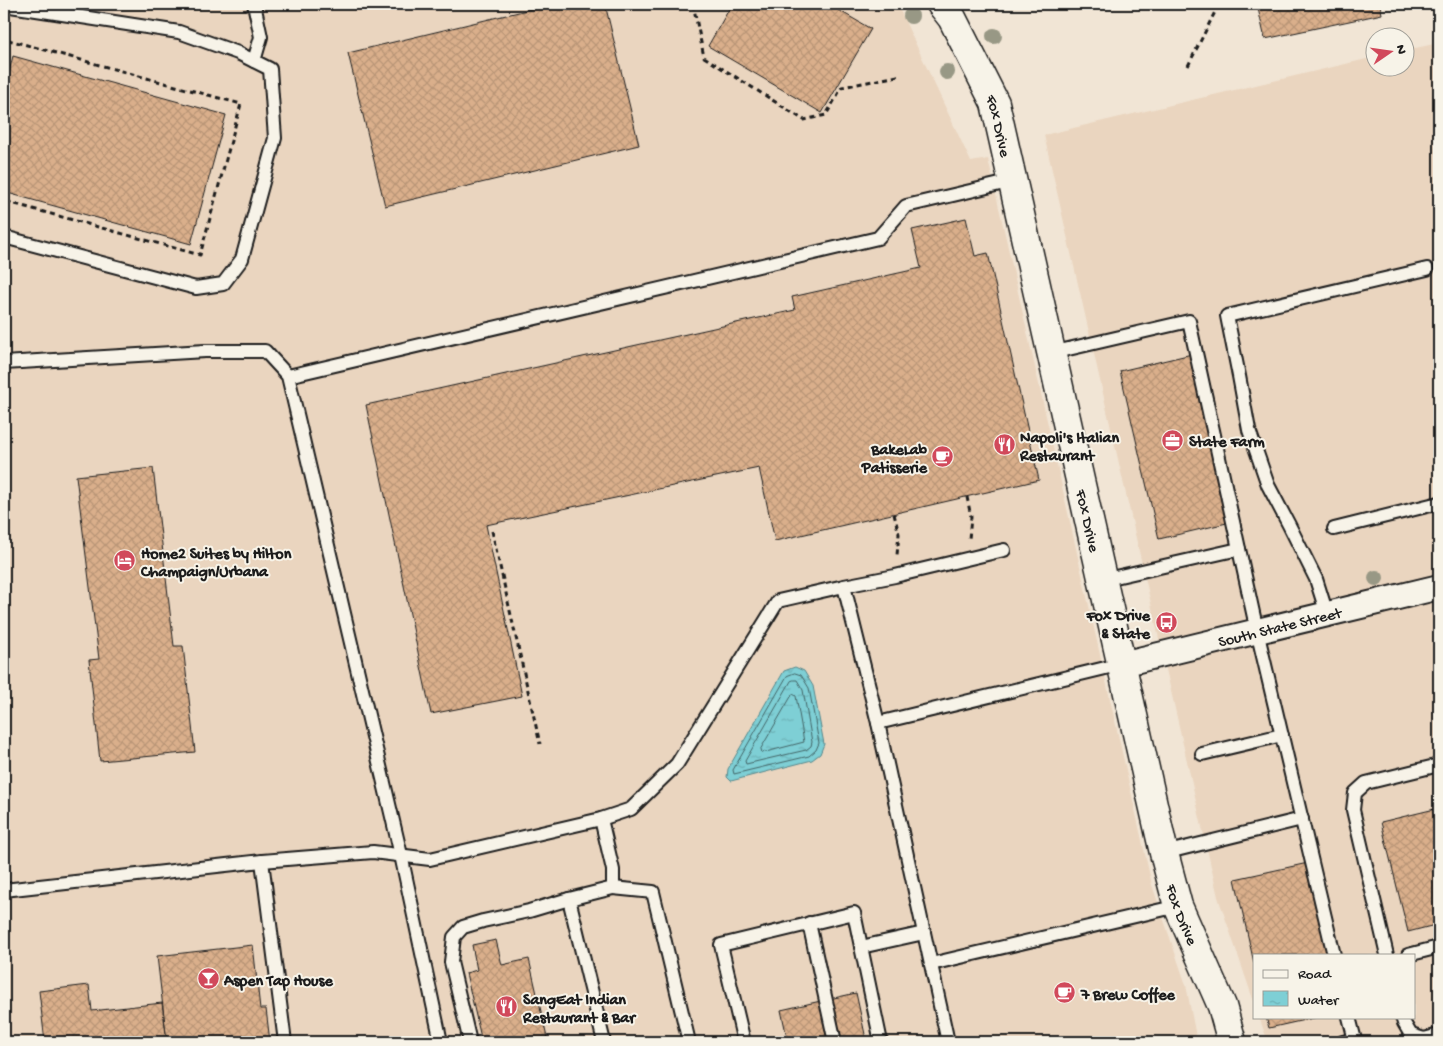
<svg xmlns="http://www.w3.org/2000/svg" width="1443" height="1046" viewBox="0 0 1443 1046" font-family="'Gochi Hand',sans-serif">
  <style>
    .built { fill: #ead5bf }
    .water { fill: url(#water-ripples); stroke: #57878b }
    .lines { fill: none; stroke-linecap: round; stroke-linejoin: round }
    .shore { stroke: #436466; stroke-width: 1 }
    .building { fill: url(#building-cross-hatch); stroke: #1c1c1c }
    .lane-casing { stroke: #1c1c1c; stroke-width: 16 }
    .street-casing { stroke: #1c1c1c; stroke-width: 28 }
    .secondary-casing { stroke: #1c1c1c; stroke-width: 31 }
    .path { stroke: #1c1c1c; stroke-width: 3; stroke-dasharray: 5 4; stroke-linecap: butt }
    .lane { stroke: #f7f3e8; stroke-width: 12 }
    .street { stroke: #f7f3e8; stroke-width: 24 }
    .secondary { stroke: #f7f3e8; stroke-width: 28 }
    .tree { fill: #989885 }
    .labels { text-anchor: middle; stroke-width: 4; stroke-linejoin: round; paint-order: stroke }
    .street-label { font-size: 16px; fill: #1c1c1c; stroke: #f7f3e8 }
    .poi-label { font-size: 16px; font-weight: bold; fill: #1c1c1c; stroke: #f7f3e8; text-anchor: start }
  </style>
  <defs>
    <pattern id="water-ripples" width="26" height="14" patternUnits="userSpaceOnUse" patternTransform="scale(1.25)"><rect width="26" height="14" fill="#7ecfd5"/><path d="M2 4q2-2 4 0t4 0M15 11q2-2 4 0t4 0" fill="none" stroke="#6cb1b6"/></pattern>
    <pattern id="building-cross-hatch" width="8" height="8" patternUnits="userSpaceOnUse" patternTransform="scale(1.25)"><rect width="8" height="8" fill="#daaf8b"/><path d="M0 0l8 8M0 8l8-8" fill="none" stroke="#ba9677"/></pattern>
  </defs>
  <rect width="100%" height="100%" fill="#f1e5d5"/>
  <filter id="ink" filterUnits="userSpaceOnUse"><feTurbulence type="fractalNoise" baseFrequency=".02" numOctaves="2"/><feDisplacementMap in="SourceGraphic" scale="10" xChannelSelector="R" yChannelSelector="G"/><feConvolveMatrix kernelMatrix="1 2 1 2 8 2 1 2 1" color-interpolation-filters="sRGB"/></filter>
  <g filter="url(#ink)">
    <g class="built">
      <polygon points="4,4 897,4 971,162 988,159 1152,885 1186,985 1197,1042 4,1042"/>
      <polygon points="1439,43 1439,1042 1268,1042 1259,1017 1414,1017 1414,955 1254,955 1254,1002 1218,897 1044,135 1375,57 1376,68 1406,68 1406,50"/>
    </g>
    <polygon class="water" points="795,667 804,671 813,686 824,744 820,754 812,760 731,781 727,777 728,769 784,671"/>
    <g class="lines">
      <g class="shore">
        <polygon points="795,673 801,675 809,688 819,743 816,750 809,756 734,774 733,770 787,676"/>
        <polygon points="794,680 797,680 803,690 812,742 811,746 806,750 746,764 745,761 791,681"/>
        <polygon points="793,694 796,696 804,742 762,753 761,749"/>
      </g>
    </g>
    <g class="building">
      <polygon points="552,4 605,4 639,145 385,206 348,53"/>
      <polygon points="732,4 828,4 871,29 822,113 708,46"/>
      <polygon points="1257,4 1380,4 1382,14 1265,39"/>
      <polygon points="13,56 226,115 191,244 4,192 4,91"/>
      <polygon points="966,218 975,256 988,253 1039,480 775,541 759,468 486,525 522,696 431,714 366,405 795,310 792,297 921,268 912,230"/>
      <polygon points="1192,354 1231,522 1159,539 1120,371"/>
      <polygon points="153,468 174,646 183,646 195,752 100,761 89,660 99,659 76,476"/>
      <polygon points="1439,808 1439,924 1408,932 1381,822"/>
      <polygon points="1308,863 1329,955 1254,955 1254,963 1235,879"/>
      <polygon points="496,940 502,965 529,959 548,1042 482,1042 466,973 477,970 472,945"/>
      <polygon points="253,945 260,1009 266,1009 270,1042 167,1042 157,956"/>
      <polygon points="89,985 92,1011 162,1003 167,1042 45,1042 39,991"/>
      <polygon points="856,993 866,1039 850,1042 788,1042 781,1010"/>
      <polygon points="1266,1017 1318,1017 1269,1028"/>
    </g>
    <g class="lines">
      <defs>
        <g id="lane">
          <polyline points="4,5 179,32 238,53 270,69 275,138 242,259 223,284 196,288 4,237"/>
          <polyline points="254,61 261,37 254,4"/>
          <polyline points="1051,353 1189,321 1257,631 1334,955"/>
          <polyline points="4,363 205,351 265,351 288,376 401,855 441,1042"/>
          <polyline points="288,376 878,238 906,206 1013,181"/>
          <polyline points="1334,529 1439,503"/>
          <polyline points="1102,580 1239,549"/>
          <polyline points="844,586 895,576 1004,550"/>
          <polyline points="1327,614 1316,579 1289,525 1268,485 1249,430 1239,376 1227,316 1427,269"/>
          <polyline points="878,723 948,1042"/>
          <polyline points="1202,754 1282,735"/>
          <polyline points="601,819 613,870 613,888 569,899 604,1042"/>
          <polyline points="1164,853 1302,819"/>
          <polyline points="262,861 285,1042"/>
          <polyline points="613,888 653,892 689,1042"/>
          <polyline points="4,890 262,861 373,852 430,859 601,819 631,809 677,764 778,601 844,586 878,723 1122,664"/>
          <polyline points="809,923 835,1042"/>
          <polyline points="861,947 924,933"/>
          <polyline points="1387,955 1353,810 1355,793 1366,783 1439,765"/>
          <polyline points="1408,955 1439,947"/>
          <polyline points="931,964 1178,906"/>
          <polyline points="1402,1017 1404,1023 1411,1035 1424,1039 1439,1035"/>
          <polyline points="470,1042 451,962 454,937 463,927 483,921 529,911 569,899"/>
          <polyline points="744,1042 721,945 854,913 881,1042"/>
          <polyline points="1343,1042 1355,1040 1349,1017"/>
        </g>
        <g id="street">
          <path id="s1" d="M 1122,664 L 1439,587"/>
        </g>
        <g id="secondary">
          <path id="s2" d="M 941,4 L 952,18 L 995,103 L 1164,853 L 1178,906 L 1222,1006 L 1232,1042"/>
        </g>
      </defs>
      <use href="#lane" class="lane-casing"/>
      <use href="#street" class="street-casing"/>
      <use href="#secondary" class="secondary-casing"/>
      <g class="path">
        <polyline points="693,4 704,57 804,120 826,115 842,87 898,76"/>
        <polyline points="4,45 5,39 241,104 200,255 4,201"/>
        <polyline points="1188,66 1219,4"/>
        <polyline points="967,497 971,517 969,539"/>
        <polyline points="894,514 899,534 897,555"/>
        <polyline points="492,531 540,744"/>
      </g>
      <use href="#lane" class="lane"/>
      <use href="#street" class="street"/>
      <use href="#secondary" class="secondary"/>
    </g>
    <g class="tree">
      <circle cx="911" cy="16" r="8"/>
      <circle cx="994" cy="36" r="8"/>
      <circle cx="947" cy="72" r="8"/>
      <circle cx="1376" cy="578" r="8"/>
    </g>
  </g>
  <defs>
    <symbol id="office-disc" viewBox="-11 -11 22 22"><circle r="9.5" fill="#d1495b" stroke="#f7f3e8"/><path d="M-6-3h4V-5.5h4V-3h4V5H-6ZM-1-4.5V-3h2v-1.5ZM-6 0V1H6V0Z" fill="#fff"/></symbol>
    <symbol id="restaurant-disc" viewBox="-11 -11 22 22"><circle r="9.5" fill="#d1495b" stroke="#f7f3e8"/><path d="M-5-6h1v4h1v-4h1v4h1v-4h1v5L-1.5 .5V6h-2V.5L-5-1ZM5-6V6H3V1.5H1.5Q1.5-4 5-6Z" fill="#fff"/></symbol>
    <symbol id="cafe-disc" viewBox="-11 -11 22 22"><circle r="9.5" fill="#d1495b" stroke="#f7f3e8"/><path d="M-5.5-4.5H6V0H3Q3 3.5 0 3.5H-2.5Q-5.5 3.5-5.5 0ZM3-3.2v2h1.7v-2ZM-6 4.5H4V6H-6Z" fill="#fff"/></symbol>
    <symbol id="hotel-disc" viewBox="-11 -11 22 22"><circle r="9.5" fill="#d1495b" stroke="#f7f3e8"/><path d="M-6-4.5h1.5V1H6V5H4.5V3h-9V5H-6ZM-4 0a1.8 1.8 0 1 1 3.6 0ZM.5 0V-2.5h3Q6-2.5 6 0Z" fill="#fff"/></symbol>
    <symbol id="bus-disc" viewBox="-11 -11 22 22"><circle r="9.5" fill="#d1495b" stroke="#f7f3e8"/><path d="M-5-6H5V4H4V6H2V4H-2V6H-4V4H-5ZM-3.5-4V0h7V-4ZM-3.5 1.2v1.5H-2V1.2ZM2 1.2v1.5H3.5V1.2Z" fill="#fff"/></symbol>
    <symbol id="bar-disc" viewBox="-11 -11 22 22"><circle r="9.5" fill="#d1495b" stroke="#f7f3e8"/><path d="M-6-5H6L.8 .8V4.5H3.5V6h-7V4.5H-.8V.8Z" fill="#fff"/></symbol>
  </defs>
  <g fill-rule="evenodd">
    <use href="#office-disc" x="1160" y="428" width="25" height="25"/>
    <use href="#restaurant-disc" x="992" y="432" width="25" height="25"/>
    <use href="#cafe-disc" x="930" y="444" width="25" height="25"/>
    <use href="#hotel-disc" x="112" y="548" width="25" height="25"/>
    <use href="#bus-disc" x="1154" y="610" width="25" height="25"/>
    <use href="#bar-disc" x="196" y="966" width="25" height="25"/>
    <use href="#cafe-disc" x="1052" y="980" width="25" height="25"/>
    <use href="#restaurant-disc" x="494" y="994" width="25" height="25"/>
  </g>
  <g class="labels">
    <g class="street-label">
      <text dy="6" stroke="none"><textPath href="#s2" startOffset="136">Fox Drive</textPath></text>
      <text dy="6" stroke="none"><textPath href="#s2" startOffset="541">Fox Drive</textPath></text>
      <text dy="6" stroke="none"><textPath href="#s1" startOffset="162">South State Street</textPath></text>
      <text dy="6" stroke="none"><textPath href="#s2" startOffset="946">Fox Drive</textPath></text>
    </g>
    <g class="poi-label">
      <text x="1020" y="442">Napoli's Italian<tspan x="1020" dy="18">Restaurant</tspan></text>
      <text x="1189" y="446">State Farm</text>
      <text x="927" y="454" text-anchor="end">BakeLab<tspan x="927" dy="18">Patisserie</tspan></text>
      <text x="141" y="558">Home2 Suites by Hilton<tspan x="141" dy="18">Champaign/Urbana</tspan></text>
      <text x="1150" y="620" text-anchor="end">Fox Drive<tspan x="1150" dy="18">&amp; State</tspan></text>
      <text x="224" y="985">Aspen Tap House</text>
      <text x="1081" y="999">7 Brew Coffee</text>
      <text x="523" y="1004">SangEat Indian<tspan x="523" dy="18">Restaurant &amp; Bar</tspan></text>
    </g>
  </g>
  <rect width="1443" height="1046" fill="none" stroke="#f7f3e8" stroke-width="20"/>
  <rect x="10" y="10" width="1423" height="1026" fill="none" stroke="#1c1c1c" stroke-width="2" filter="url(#ink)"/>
  <rect x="1253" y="954" width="162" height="65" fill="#f7f3e8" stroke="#9f9d96"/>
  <rect x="1263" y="970" width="25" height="8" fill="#f7f3e8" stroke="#9f9d96"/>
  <text x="1298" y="978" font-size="15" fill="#1c1c1c">Road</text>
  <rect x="1263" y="991" width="25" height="15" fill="url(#water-ripples)" stroke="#9f9d96"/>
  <text x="1298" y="1004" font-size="15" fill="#1c1c1c">Water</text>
  <g transform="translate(1390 52) rotate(77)"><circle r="24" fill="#f7f3e8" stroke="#9f9d96"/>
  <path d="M0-4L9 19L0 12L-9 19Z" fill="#d1495b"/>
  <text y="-8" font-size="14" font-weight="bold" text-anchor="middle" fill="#1c1c1c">N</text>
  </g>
</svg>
